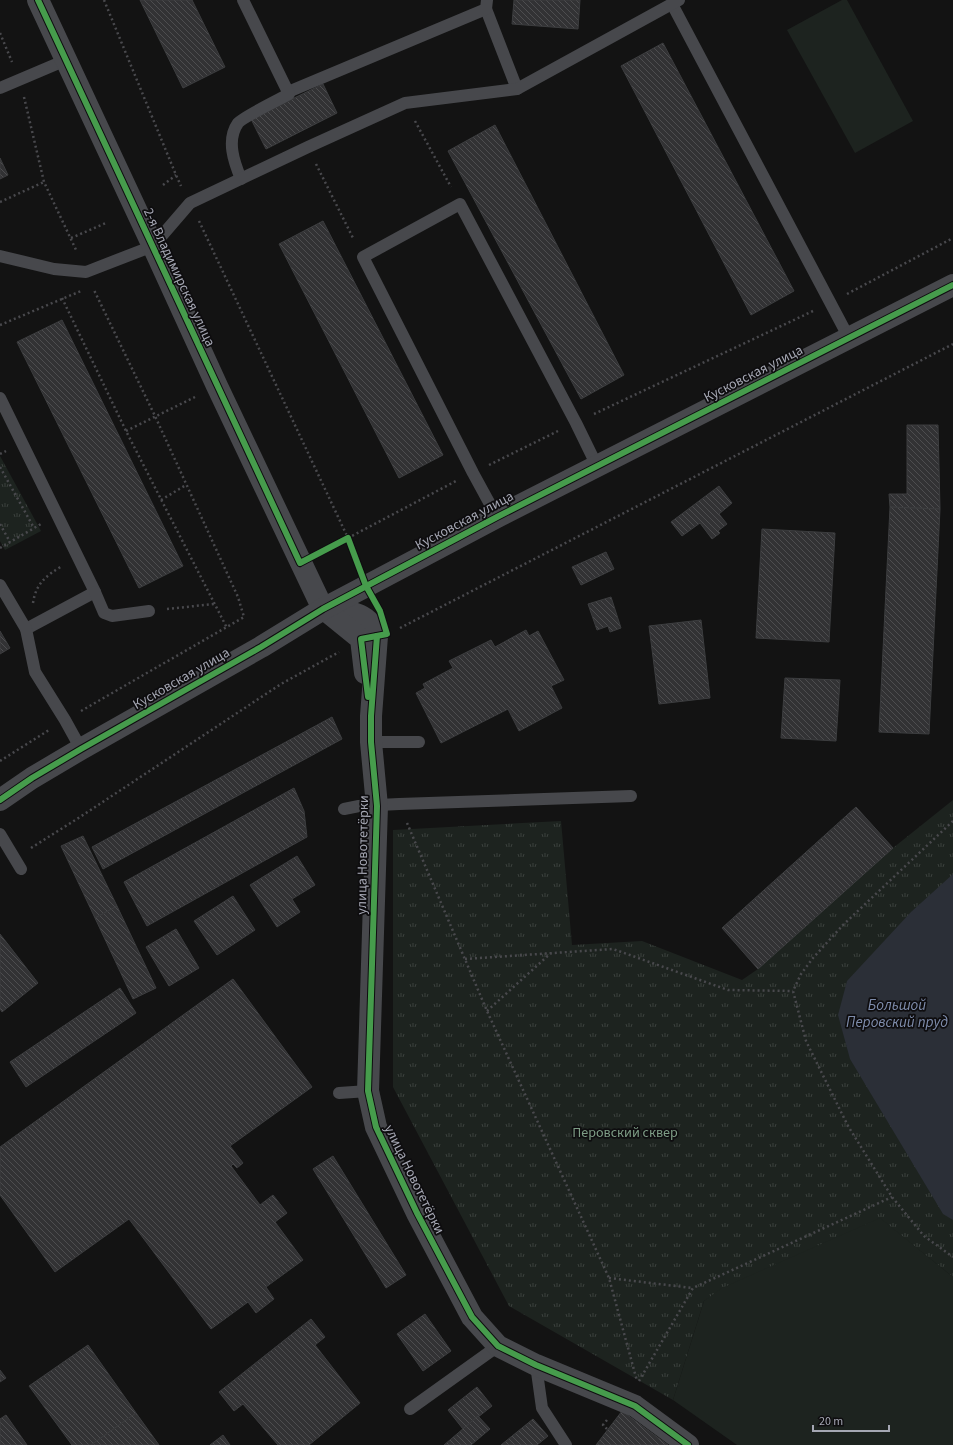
<svg xmlns="http://www.w3.org/2000/svg" width="953" height="1445" viewBox="0 0 953 1445" font-family="'Source Sans 3',sans-serif">
  <style>
    .park { fill: url(#park-tufts) }
    .pitch { fill: #1d231f }
    .water { fill: #2b2f37 }
    .building { fill: url(#building-back-hatch); stroke: #3c3d3f }
    .lines { fill: none; stroke-linecap: round; stroke-linejoin: round }
    .path { stroke: #49494d; stroke-width: 2.5; stroke-dasharray: 2 3; stroke-linecap: butt }
    .service { stroke: #47484c; stroke-width: 12 }
    .minor { stroke: #47484c; stroke-width: 22 }
    .tertiary { stroke: #47484c; stroke-width: 22 }
    .cycleway-casing { stroke: #0e0d0f; stroke-width: 8 }
    .cycleway { stroke: #469c4c; stroke-width: 6 }
    .labels { text-anchor: middle; stroke-width: 3.5; stroke-linejoin: round; paint-order: stroke }
    .street-label { font-size: 14px; fill: #a5a7b3; stroke: #0e0d0f }
    .park-label { font-size: 14px; fill: #7e9d86; stroke: #0e0d0f }
    .water-label { font-size: 15px; font-style: italic; fill: #7f8dac; stroke: #0e0d0f }
  </style>
  <defs>
    <pattern id="park-tufts" width="24" height="20" patternUnits="userSpaceOnUse"><rect width="24" height="20" fill="#1d231f"/><path d="M3 7l-1-3M5 7V3M7 7l1-3M15 17l-1-3M17 17v-4M19 17l1-3" fill="none" stroke="#3b403d"/></pattern>
    <pattern id="building-back-hatch" width="6" height="6" patternUnits="userSpaceOnUse"><rect width="6" height="6" fill="#323234"/><path d="M-1 5l2 2M0 0l6 6M5-1l2 2" fill="none" stroke="#4d4d4f"/></pattern>
  </defs>
  <rect width="100%" height="100%" fill="#131313"/>
  <g class="park">
    <polygon points="0,456 41,531 5,550 0,541"/>
    <polygon points="953,800 953,1277 880,1219 704,1301 673,1400 509,1306 393,1087 393,830 561,821 572,945 642,941 742,980 758,969 893,848"/>
  </g>
  <g class="pitch">
    <polygon points="842,0 847,0 913,121 855,153 787,30"/>
    <polygon points="880,1218 953,1277 953,1445 737,1445 673,1400 704,1301 722,1288"/>
  </g>
  <polygon class="water" points="953,874 953,1220 943,1214 850,1059 838,1015 847,981 911,912"/>
  <g class="building">
    <polygon points="140,0 192,0 225,67 183,88"/>
    <polygon points="514,0 580,0 578,29 512,24"/>
    <polygon points="663,43 794,291 751,315 621,66"/>
    <polygon points="323,84 337,113 266,149 251,119"/>
    <polygon points="495,125 624,375 581,399 448,151"/>
    <polygon points="0,158 8,175 0,179"/>
    <polygon points="323,221 443,455 399,478 279,244"/>
    <polygon points="62,320 183,566 139,588 17,342"/>
    <polygon points="907,425 938,425 940,509 890,507 889,494 907,494"/>
    <polygon points="719,486 732,503 719,514 727,524 718,531 720,533 712,539 700,523 682,536 671,522"/>
    <polygon points="890,507 940,509 929,734 879,732"/>
    <polygon points="762,529 835,533 829,642 756,638"/>
    <polygon points="606,552 614,569 581,585 572,567"/>
    <polygon points="611,597 621,628 610,632 608,626 597,630 588,604"/>
    <polygon points="701,620 710,698 659,704 649,626"/>
    <polygon points="526,630 529,636 538,631 564,680 551,686 562,708 519,731 508,709 441,743 416,693 425,688 423,684 453,668 449,661 491,640 495,647"/>
    <polygon points="0,631 10,648 0,654"/>
    <polygon points="785,678 840,680 836,741 781,738"/>
    <polygon points="332,717 342,739 103,869 92,847"/>
    <polygon points="294,788 304,811 307,837 147,926 124,882"/>
    <polygon points="856,807 893,848 758,969 722,928"/>
    <polygon points="83,836 117,906 95,918 61,846"/>
    <polygon points="297,856 315,885 292,899 300,912 277,927 250,885"/>
    <polygon points="233,896 255,930 217,955 194,921"/>
    <polygon points="117,906 156,988 133,999 95,918"/>
    <polygon points="176,929 199,968 169,986 146,947"/>
    <polygon points="0,934 38,983 2,1012 0,1009"/>
    <polygon points="233,979 312,1087 230,1146 243,1163 237,1168 233,1164 231,1166 260,1205 273,1195 287,1213 275,1222 303,1260 266,1287 274,1299 256,1313 248,1302 211,1329 129,1219 55,1272 0,1195 0,1147"/>
    <polygon points="120,988 136,1013 26,1087 10,1062"/>
    <polygon points="333,1156 406,1275 386,1288 313,1169"/>
    <polygon points="425,1314 451,1351 423,1371 397,1334"/>
    <polygon points="311,1319 325,1337 315,1345 360,1403 309,1445 278,1445 243,1404 234,1411 219,1392"/>
    <polygon points="88,1345 136,1413 91,1445 72,1445 29,1386"/>
    <polygon points="0,1370 6,1378 0,1382"/>
    <polygon points="477,1387 492,1406 463,1429 448,1410"/>
    <polygon points="622,1411 668,1445 596,1445"/>
    <polygon points="136,1413 159,1445 91,1445"/>
    <polygon points="6,1415 27,1445 0,1445 0,1419"/>
    <polygon points="478,1416 490,1429 471,1445 444,1445"/>
    <polygon points="533,1419 548,1436 537,1445 501,1445"/>
    <polygon points="223,1435 230,1445 210,1445"/>
  </g>
  <g class="lines">
    <g class="path">
      <polyline points="104,0 176,175 181,186"/>
      <polyline points="0,33 12,62"/>
      <polyline points="24,97 44,182 77,252"/>
      <polyline points="415,121 451,187"/>
      <polyline points="316,164 354,240"/>
      <polyline points="163,185 176,175"/>
      <polyline points="0,202 44,182"/>
      <polyline points="199,221 348,538 456,481"/>
      <polyline points="71,238 106,223"/>
      <polyline points="847,294 953,238"/>
      <polyline points="62,298 126,431 227,628"/>
      <polyline points="0,325 81,291"/>
      <polyline points="594,414 813,311"/>
      <polyline points="126,431 195,397"/>
      <polyline points="0,454 6,451"/>
      <polyline points="489,465 558,431"/>
      <polyline points="0,467 34,528"/>
      <polyline points="161,500 186,485"/>
      <polyline points="0,524 10,542"/>
      <polyline points="0,548 41,524"/>
      <polyline points="321,552 348,538"/>
      <path d="M 33,603 C 36,583 46,576 62,566"/>
      <polyline points="167,609 214,604"/>
      <polyline points="400,628 953,344"/>
      <polyline points="81,711 244,617 238,597 155,416 94,290"/>
      <polyline points="0,761 49,730"/>
      <polyline points="953,821 843,925 813,958 801,974 793,991 806,1041 848,1126 892,1197 924,1236 953,1257"/>
      <polyline points="407,823 487,1011 609,1278 637,1381"/>
      <polyline points="31,848 80,817 281,684 339,652"/>
      <polyline points="465,959 613,949 728,990 793,991"/>
      <polyline points="487,1011 551,953"/>
      <polyline points="609,1278 692,1288"/>
      <polyline points="639,1381 693,1288 892,1197"/>
      <polyline points="607,1420 603,1425 608,1430"/>
    </g>
    <g class="service">
      <polyline points="672,4 849,338"/>
      <polyline points="486,9 517,89"/>
      <polyline points="0,88 66,60"/>
      <polyline points="288,92 486,9 487,0"/>
      <path d="M 241,179 C 234,162 226,140 238,123 C 243,117 280,99 289,94 L 243,0"/>
      <polyline points="0,256 54,269 86,272 153,246 190,203 308,147 405,103 517,89 679,0"/>
      <polyline points="0,398 95,592 26,629"/>
      <polyline points="497,517 473,473 363,257 460,204 576,423 597,466"/>
      <polyline points="0,585 26,629 35,672 65,720 81,749"/>
      <polyline points="95,592 104,613 112,616 149,611"/>
      <polyline points="371,742 419,742"/>
      <polyline points="344,809 359,806 399,804 631,796"/>
      <polyline points="0,834 21,869"/>
      <polyline points="339,1093 368,1091"/>
      <polyline points="536,1365 542,1408 566,1445"/>
      <polyline points="410,1409 498,1346"/>
    </g>
    <g class="minor">
      <path d="M 323,609 C 347,612 368,610 377,636 L 371,716 L 371,742 L 377,806 L 368,1091 L 376,1127 L 417,1213 L 472,1317 L 498,1346 L 536,1365 L 635,1406 L 688,1445"/>
      <polyline points="324,609 361,639 365,673"/>
    </g>
    <g class="tertiary">
      <polyline points="38,0 153,246 217,386 323,609"/>
      <polyline points="0,800 32,778 81,749 261,647 323,609 497,517 953,285"/>
    </g>
    <defs>
      <g id="cycleway">
        <path d="M 38,0 C 125,188 212,376 300,563 L 348,538 L 366,586 L 380,611 L 387,634 L 361,639 L 368,697"/>
        <polyline points="377,636 371,716 371,742 377,806 368,1091 376,1127 417,1213 472,1317 498,1346 536,1365 635,1406 688,1445"/>
        <polyline points="0,800 32,778 81,749 261,647 323,609 497,517 953,285"/>
      </g>
    </defs>
    <use href="#cycleway" class="cycleway-casing"/>
    <use href="#cycleway" class="cycleway"/>
  </g>
  <g class="labels">
    <g class="street-label">
      <text transform="translate(180 277) rotate(65)" y="5">2-я Владимирская улица</text>
      <text transform="translate(753 373) rotate(-27)" y="5">Кусковская улица</text>
      <text transform="translate(464 520) rotate(-28)" y="5">Кусковская улица</text>
      <text transform="translate(181 678) rotate(-30)" y="5">Кусковская улица</text>
      <text transform="translate(362 855) rotate(-89)" y="5">улица Новотетёрки</text>
      <text transform="translate(415 1179) rotate(64)" y="5">улица Новотетёрки</text>
    </g>
    <g class="park-label">
      <text x="625" y="1137">Перовский сквер</text>
    </g>
    <g class="water-label">
      <text x="897" y="1010">Большой<tspan x="897" dy="17">Перовский пруд</tspan></text>
    </g>
  </g>
  <path d="M813 1425v6h76v-6" fill="none" stroke="#a5a7b3" stroke-width="2"/>
  <text x="819" y="1425" font-size="12" fill="#a5a7b3" stroke="#0e0d0f" stroke-width="3" paint-order="stroke">20 m</text>
</svg>
